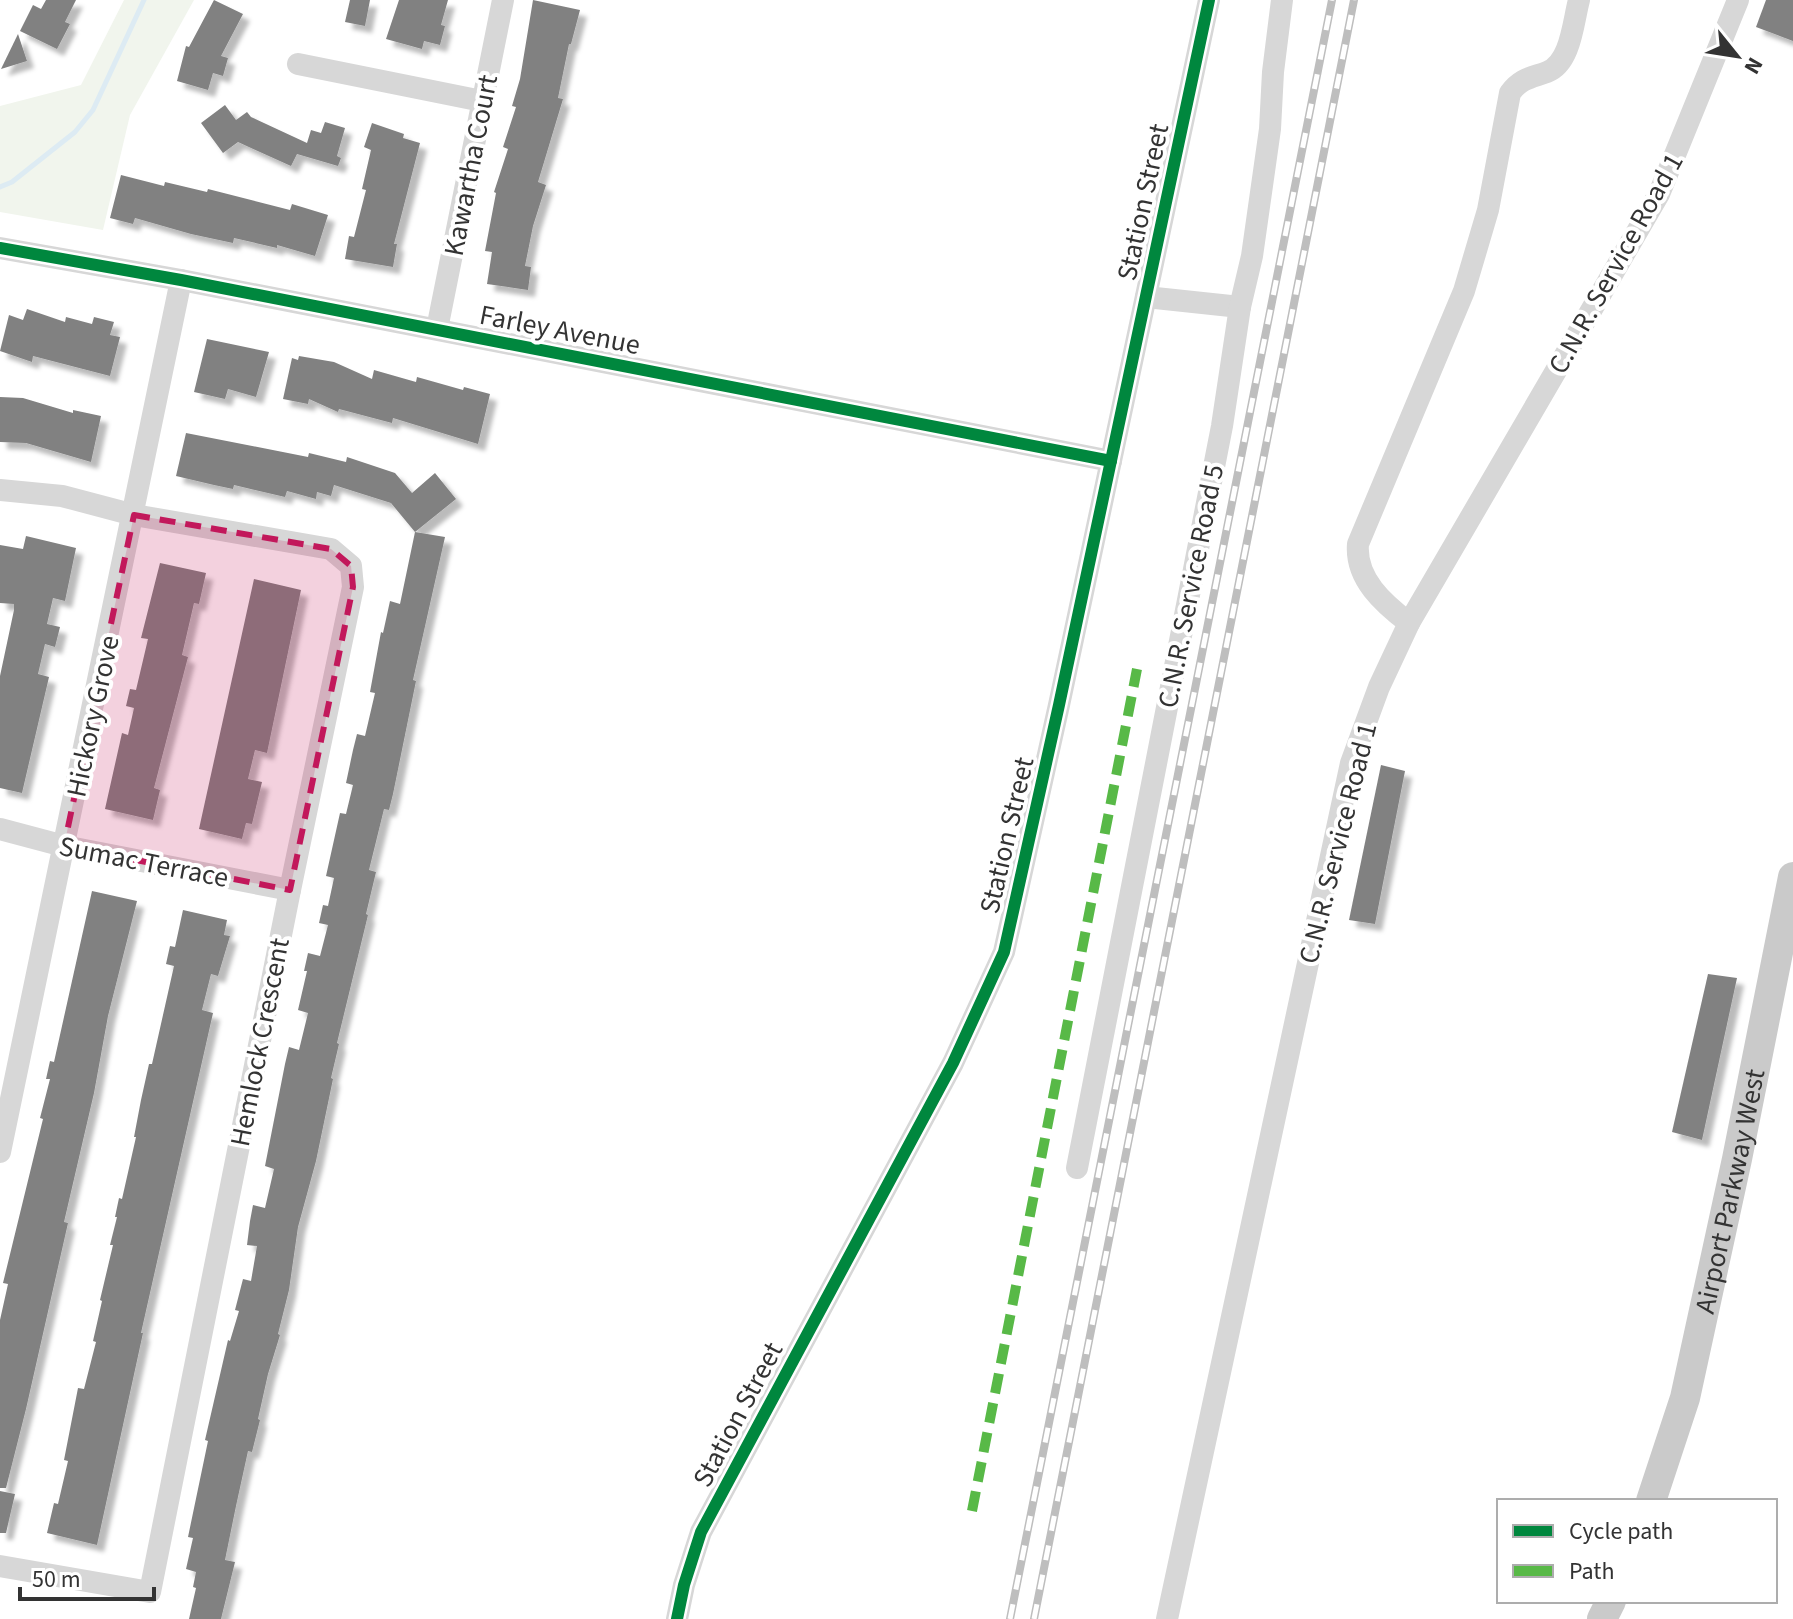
<svg xmlns="http://www.w3.org/2000/svg" width="1793" height="1619" viewBox="0 0 1793 1619" font-family="'Source Sans 3',sans-serif">
  <style>
    .green { fill: #f1f5ed }
    .lines { fill: none; stroke-linecap: round; stroke-linejoin: round }
    .stream { stroke: #ddebf3; stroke-width: 5 }
    .building { fill: #818181; filter: url(#shadow) }
    .minor { stroke: #d7d7d7; stroke-width: 22 }
    .major { stroke: #cacaca; stroke-width: 30 }
    .rail-casing { stroke: #bebebe; stroke-width: 8 }
    .rail { stroke: #fff; stroke-width: 5; stroke-dasharray: 15; stroke-linecap: butt }
    .quiet { stroke: #58b947; stroke-width: 10; stroke-dasharray: 20 10; stroke-linecap: butt }
    .cycleway-casing { stroke: #fff; stroke-width: 17 }
    .cycleway { stroke: #00873e; stroke-width: 12 }
    .marked { fill: #c2185b; fill-opacity: 0.2; stroke: #c2185b; stroke-width: 6; stroke-dasharray: 16 10; stroke-linejoin: round }
    .labels { text-anchor: middle; stroke-width: 8; stroke-linejoin: round; paint-order: stroke }
    .street-label { font-size: 28px; fill: #333; stroke: #fff }
  </style>
  <defs>
    <filter id="shadow"><feDropShadow dx="7" dy="7" stdDeviation="2" flood-color="#0004"/></filter>
  </defs>
  <rect width="100%" height="100%" fill="#fff"/>
  <polygon class="green" points="124,0 194,0 130,115 103,230 0,212 0,106 81,85"/>
  <g class="lines">
    <polyline class="stream" points="0,187 12,182 75,132 93,110 144,0"/>
  </g>
  <g class="building">
    <polygon points="46,0 76,0 65,22 70,24 57,49 20,31 33,5 41,9"/>
    <polygon points="214,0 243,14 221,56 228,58 223,76 213,73 208,90 177,81 186,46 189,47"/>
    <polygon points="350,0 370,0 365,26 345,22"/>
    <polygon points="399,0 448,0 441,25 445,26 440,45 424,41 422,49 386,39"/>
    <polygon points="533,0 580,10 571,44 569,44 558,98 563,99 538,182 546,185 533,226 525,266 531,267 528,290 487,284 492,252 485,251 496,193 494,192 508,149 503,147 516,107 512,106 520,79"/>
    <polygon points="1766,0 1793,0 1793,41 1756,27"/>
    <polygon points="18,34 27,61 1,69"/>
    <polygon points="225,105 236,120 247,112 251,117 307,143 311,130 321,133 325,122 345,128 337,156 341,158 338,166 297,154 291,166 238,142 223,153 201,123"/>
    <polygon points="372,123 404,134 403,138 420,143 394,244 397,244 393,267 345,259 349,236 354,237 366,190 362,189 371,150 364,147"/>
    <polygon points="121,175 164,186 165,182 207,192 208,189 290,210 292,204 328,215 315,256 277,245 277,248 234,238 233,243 191,234 135,218 133,224 110,218"/>
    <polygon points="27,309 65,322 66,317 92,324 94,317 114,322 110,335 120,337 110,376 33,356 32,362 0,351 9,315 23,320"/>
    <polygon points="207,339 269,352 256,397 228,389 225,399 194,392"/>
    <polygon points="299,356 334,362 372,379 374,370 416,382 417,377 463,390 464,387 490,394 478,444 393,418 392,423 339,409 338,412 309,399 308,404 283,399 292,358 298,360"/>
    <polygon points="0,397 23,398 73,413 73,410 101,416 91,462 26,443 0,442"/>
    <polygon points="186,433 308,457 309,453 346,462 347,457 395,473 412,493 435,473 456,499 415,532 391,503 334,485 331,496 317,492 316,499 287,491 285,497 234,485 233,489 214,485 176,476"/>
    <polygon points="415,532 445,537 413,680 416,681 393,794 389,810 384,809 369,870 376,872 366,914 368,915 337,1043 339,1044 331,1078 333,1079 316,1161 298,1227 289,1290 278,1334 280,1335 268,1374 258,1419 260,1420 252,1452 248,1451 236,1506 225,1560 235,1562 221,1619 189,1619 196,1588 193,1587 196,1572 186,1569 193,1538 188,1537 208,1441 205,1440 228,1340 230,1341 239,1311 235,1310 243,1279 251,1281 257,1246 247,1245 250,1221 253,1205 265,1208 274,1169 265,1166 285,1064 289,1047 299,1050 308,1013 298,1010 307,971 304,971 308,953 320,956 328,925 319,923 323,905 328,906 334,878 326,876 340,813 346,814 353,785 346,783 353,750 357,734 365,736 375,693 370,692 381,632 383,633 390,601 400,604"/>
    <polygon points="26,536 76,548 65,601 53,598 47,624 60,627 55,647 45,644 38,674 49,677 22,793 0,788 0,676 14,610 14,604 0,603 0,545 23,549"/>
    <polygon points="160,563 206,573 199,604 194,603 182,655 188,657 154,788 160,790 153,820 105,809 122,733 128,735 134,708 126,706 130,689 136,690 148,639 141,638"/>
    <polygon points="254,579 301,590 267,753 255,750 248,779 262,782 252,824 246,823 242,839 199,829"/>
    <polygon points="1381,765 1405,771 1375,924 1349,920"/>
    <polygon points="92,891 137,901 108,1016 94,1093 64,1222 68,1223 26,1409 6,1488 0,1488 0,1320 8,1284 3,1283 43,1119 40,1118 50,1079 46,1079 50,1061 54,1062"/>
    <polygon points="183,910 227,920 224,935 230,936 218,976 211,974 202,1010 213,1013 141,1333 143,1333 97,1545 47,1533 54,1503 58,1504 68,1461 64,1460 78,1388 84,1389 96,1342 93,1341 102,1301 100,1300 113,1245 110,1245 117,1217 115,1217 119,1198 122,1199 136,1137 134,1137 141,1100 149,1064 152,1064 174,966 166,964 170,946 175,947"/>
    <polygon points="1708,974 1737,978 1702,1140 1672,1132"/>
    <polygon points="0,1491 15,1494 6,1533 0,1533"/>
  </g>
  <g class="lines">
    <g class="minor">
      <polyline points="298,64 482,101"/>
      <polyline points="0,248 181,280 1111,461"/>
      <polyline points="1146,297 1240,307"/>
      <polyline points="437,329 503,0"/>
      <polyline points="0,490 62,496 134,515 331,549 351,566 353,587 290,890 150,1592 0,1566"/>
      <path d="M 1409,623 C 1384,604 1355,579 1358,544 L 1464,291 L 1488,210 L 1510,93 C 1521,78 1531,78 1547,72 C 1571,63 1573,22 1579,0"/>
      <polyline points="0,829 64,846 290,890"/>
      <polyline points="0,1152 181,280"/>
      <polyline points="1077,1168 1222,426 1240,307 1252,256 1270,129 1273,72 1282,0"/>
      <polyline points="677,1619 684,1585 701,1532 953,1063 1004,952 1059,705 1209,0"/>
      <polyline points="1167,1619 1351,763 1379,687 1409,623 1659,194 1738,0"/>
    </g>
    <g class="major">
      <path id="s1" d="M 1651,1501 L 1685,1398 L 1737,1159 L 1793,877"/>
      <polyline points="1602,1619 1611,1601"/>
    </g>
    <defs>
      <g id="rail">
        <polyline points="1010,1619 1332,0"/>
        <polyline points="1034,1619 1354,0"/>
      </g>
    </defs>
    <use href="#rail" class="rail-casing"/>
    <use href="#rail" class="rail"/>
    <polyline class="quiet" points="972,1511 1137,669"/>
    <defs>
      <g id="cycleway">
        <polyline points="0,248 181,280 1111,461"/>
        <polyline points="677,1619 684,1585 701,1532 953,1063 1004,952 1059,705 1209,0"/>
      </g>
    </defs>
    <use href="#cycleway" class="cycleway-casing"/>
    <use href="#cycleway" class="cycleway"/>
  </g>
  <path class="marked" d="M 134,515 L 331,549 L 351,566 L 353,587 L 290,890 L 64,846 Z"/>
  <g class="labels">
    <g class="street-label">
      <text transform="translate(470 165) rotate(-79)" y="10">Kawartha Court</text>
      <text transform="translate(1142 202) rotate(-78)" y="10">Station Street</text>
      <text transform="translate(1615 263) rotate(-61)" y="10">C.N.R. Service Road 1</text>
      <text transform="translate(560 329) rotate(11)" y="10">Farley Avenue</text>
      <text transform="translate(1190 586) rotate(-79)" y="10">C.N.R. Service Road 5</text>
      <text transform="translate(92 716) rotate(-78)" y="10">Hickory Grove</text>
      <text transform="translate(1006 835) rotate(-77)" y="10">Station Street</text>
      <text transform="translate(1337 843) rotate(-76)" y="10">C.N.R. Service Road 1</text>
      <text transform="translate(144 861) rotate(11)" y="10">Sumac Terrace</text>
      <text transform="translate(259 1042) rotate(-79)" y="10">Hemlock Crescent</text>
      <text dy="10" stroke="none"><textPath href="#s1" startOffset="320">Airport Parkway West</textPath></text>
      <text transform="translate(737 1414) rotate(-62)" y="10">Station Street</text>
    </g>
  </g>
  <rect x="1497" y="1499" width="280" height="104" fill="#ffffff" stroke="#adadad" stroke-width="2"/>
  <rect x="1513" y="1525" width="40" height="12" fill="#00873e" stroke="#adadad" stroke-width="2"/>
  <text x="1569" y="1539" font-size="24" fill="#333333">Cycle path</text>
  <rect x="1513" y="1565" width="40" height="12" fill="#58b947" stroke="#adadad" stroke-width="2"/>
  <text x="1569" y="1579" font-size="24" fill="#333333">Path</text>
  <g transform="translate(1737 56) rotate(120)" stroke="#ffffff" stroke-width="6" paint-order="stroke">
  <path d="M0-6L14 30L0 20L-14 30Z" fill="#333333"/>
  <text y="-12" font-size="22" font-weight="bold" text-anchor="middle" fill="#333333">N</text>
  </g>
  <path d="M20 1587v12h134v-12" fill="none" stroke="#333333" stroke-width="4"/>
  <text x="32" y="1587" font-size="24" fill="#333333" stroke="#ffffff" stroke-width="6" paint-order="stroke">50 m</text>
</svg>
